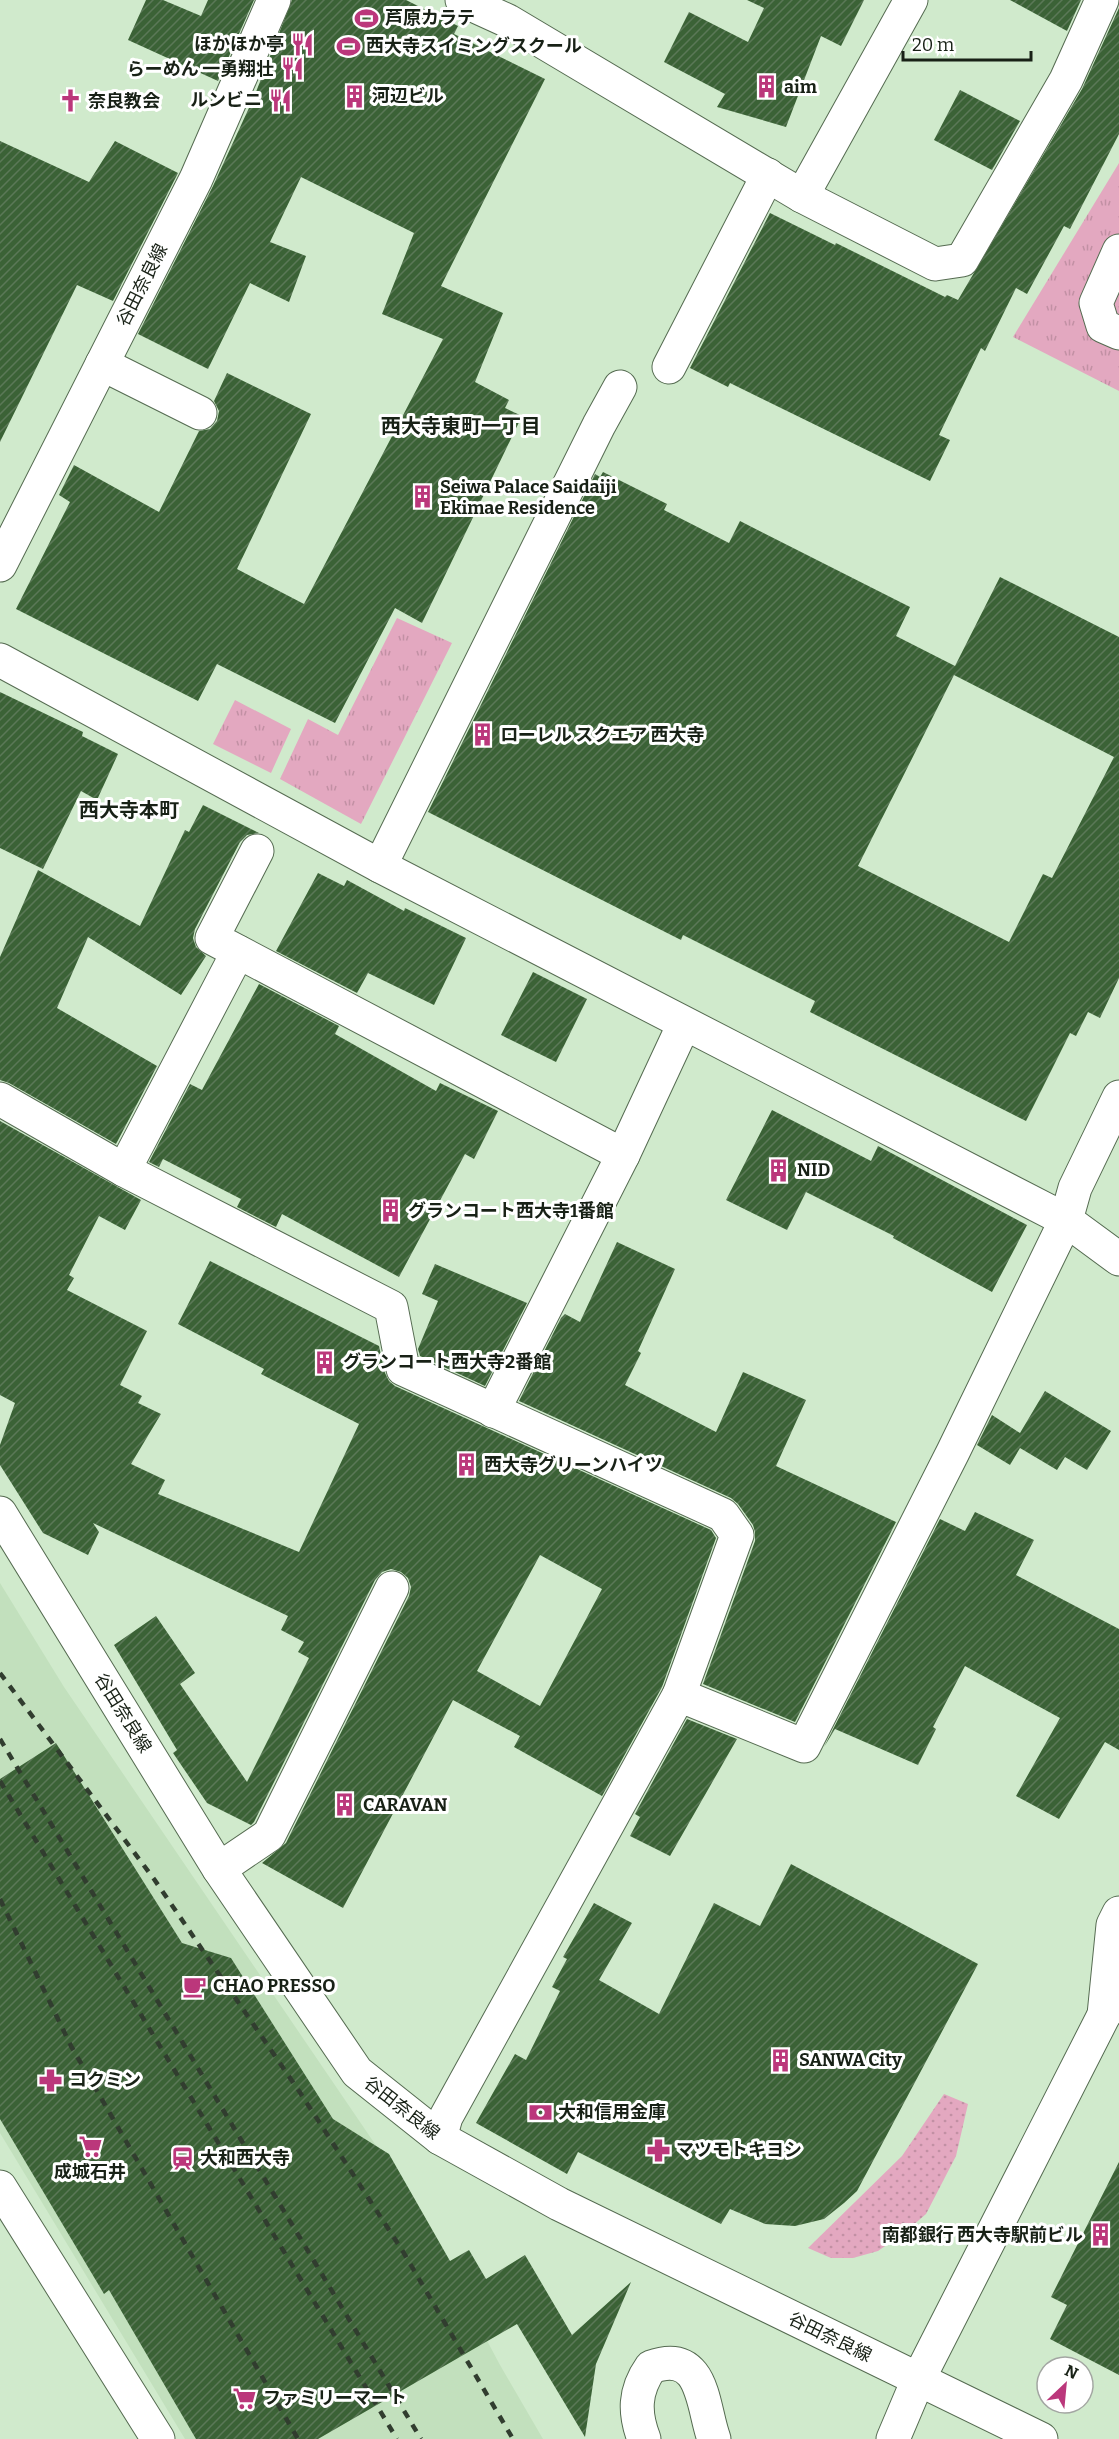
<svg xmlns="http://www.w3.org/2000/svg" width="1119" height="2439" viewBox="0 0 1119 2439" font-family="Bitter,'Noto Sans JP',serif">
  <style>
    .built { fill: #c2e0bd }
    .grass { fill: url(#grass-dots) }
    .park { fill: url(#park-tufts) }
    .building { fill: url(#building-hatch); fill-rule: evenodd }
    .lines { fill: none; stroke-linecap: round; stroke-linejoin: round }
    .minor-casing { stroke: #556b51; stroke-width: 35 }
    .major-casing { stroke: #556b51; stroke-width: 35 }
    .minor { stroke: #fff; stroke-width: 33 }
    .major { stroke: #fff; stroke-width: 33 }
    .rail { stroke: #313d2f; stroke-width: 4.5; stroke-dasharray: 8 8; stroke-linecap: butt }
    .labels { text-anchor: middle; stroke-width: 6; stroke-linejoin: round; paint-order: stroke }
    .poi-label { font-size: 18px; font-weight: bold; fill: #182116; stroke: #fff; text-anchor: start }
    .street-label { font-size: 18px; fill: #182116; stroke: #fff }
    .neighbourhood-label { font-size: 20px; font-weight: bold; fill: #182116; stroke: #fff }
  </style>
  <defs>
    <pattern id="grass-dots" width="8" height="8" patternUnits="userSpaceOnUse" patternTransform="scale(1.5)"><rect width="8" height="8" fill="#e3a8c0"/><path d="M2 2h.1M6 6h.1" fill="none" stroke="#c290a4" stroke-width="1.8" stroke-linecap="round"/></pattern>
    <pattern id="park-tufts" width="24" height="20" patternUnits="userSpaceOnUse" patternTransform="scale(1.5)"><rect width="24" height="20" fill="#e3a8c0"/><path d="M3 7l-1-3M5 7V3M7 7l1-3M15 17l-1-3M17 17v-4M19 17l1-3" fill="none" stroke="#c290a4"/></pattern>
    <pattern id="building-hatch" width="6" height="6" patternUnits="userSpaceOnUse" patternTransform="scale(1.5)"><rect width="6" height="6" fill="#3b6236"/><path d="M-1 1l2-2M0 6l6-6M5 7l2-2" fill="none" stroke="#5b7857"/></pattern>
  </defs>
  <rect width="100%" height="100%" fill="#d0eacc"/>
  <polygon class="built" points="0,1583 64,1687 409,2194 500,2365 543,2439 185,2439 0,2133"/>
  <polygon class="grass" points="944,2094 968,2104 956,2156 926,2214 904,2233 878,2251 853,2258 831,2258 808,2248 902,2156"/>
  <g class="park">
    <polygon points="1119,163 1119,391 1013,337"/>
    <polygon points="397,618 452,643 361,824 280,779 308,719 338,735"/>
    <polygon points="235,700 291,729 271,773 213,744"/>
  </g>
  <g class="building">
    <polygon points="146,0 163,0 201,16 208,0 254,0 218,81 128,40"/>
    <polygon points="292,0 406,0 458,26 454,34 545,79 441,286 503,313 475,382 509,400 505,408 522,416 422,623 395,608 335,723 217,664 198,701 16,609 70,502 59,495 74,465 159,512 199,431 210,429 217,421 219,411 214,401 227,373 311,414 237,569 304,604 443,339 382,314 414,233 301,177 270,242 306,256 289,302 250,283 208,369 138,334 213,186 254,97"/>
    <polygon points="747,0 864,0 841,46 821,36 786,127 717,107 725,94 664,62 689,12 748,42 764,8"/>
    <polygon points="1010,0 1081,0 1067,31"/>
    <polygon points="1119,8 1119,134 1070,229 1064,226 1027,294 1016,288 985,351 981,348 939,435 950,440 930,481 730,383 728,387 690,368 770,213 835,245 836,243 945,297 947,295 958,300 1082,89"/>
    <polygon points="960,90 1020,121 992,170 934,140"/>
    <polygon points="0,141 89,182 115,141 178,173 113,301 77,285 0,442"/>
    <path d="M 603,472 L 667,504 L 664,510 L 729,543 L 740,521 L 910,607 L 896,636 L 955,666 L 1000,577 L 1119,637 L 1119,978 L 1100,1018 L 1088,1012 L 1076,1036 L 1070,1033 L 1026,1121 L 810,1012 L 815,1001 L 683,935 L 681,940 L 428,812 L 595,474 L 600,477 ZM 954,675 L 1114,757 L 1052,878 L 1043,874 L 1009,942 L 858,866 Z"/>
    <polygon points="0,692 83,732 82,736 118,754 97,800 81,791 43,869 0,848"/>
    <polygon points="203,805 259,833 247,835 240,842 195,929 193,938 196,947 206,956 181,995 88,937 57,1008 157,1066 116,1144 9,1083 0,1080 0,957 38,870 140,926 185,830 189,832"/>
    <polygon points="318,873 344,886 347,880 404,911 405,908 466,938 434,1005 368,973 357,993 276,951"/>
    <polygon points="533,972 587,999 556,1062 501,1035"/>
    <polygon points="259,984 339,1026 335,1034 436,1091 440,1083 498,1111 474,1159 465,1154 399,1277 282,1214 276,1227 237,1207 241,1199 163,1159 159,1167 149,1162 190,1084 202,1090"/>
    <polygon points="772,1110 871,1161 878,1146 1027,1225 992,1292 893,1238 894,1236 806,1192 787,1230 726,1200"/>
    <path d="M 0,1121 L 141,1200 L 125,1230 L 99,1216 L 69,1275 L 74,1278 L 67,1290 L 147,1331 L 120,1385 L 142,1396 L 138,1403 L 161,1414 L 131,1464 L 165,1480 L 158,1494 L 299,1552 L 359,1424 L 261,1374 L 264,1369 L 178,1324 L 210,1261 L 379,1346 L 385,1373 L 389,1381 L 395,1386 L 711,1530 L 716,1538 L 662,1687 L 602,1796 L 514,1747 L 520,1736 L 453,1700 L 343,1908 L 262,1863 L 286,1843 L 409,1596 L 411,1587 L 408,1578 L 401,1572 L 391,1569 L 382,1572 L 375,1580 L 254,1822 L 251,1825 L 207,1803 L 173,1753 L 177,1750 L 114,1645 L 156,1616 L 195,1673 L 180,1684 L 247,1782 L 309,1658 L 298,1652 L 304,1642 L 281,1630 L 288,1616 L 93,1523 L 99,1532 L 88,1555 L 43,1533 L 0,1465 L 0,1445 L 15,1403 L 0,1395 ZM 540,1555 L 602,1589 L 540,1706 L 477,1671 Z"/>
    <polygon points="617,1242 675,1269 638,1351 641,1353 625,1385 716,1432 743,1372 806,1400 776,1466 896,1522 795,1722 703,1684 755,1541 755,1532 753,1525 738,1504 731,1498 519,1401 561,1318 565,1314 580,1322"/>
    <polygon points="435,1264 527,1303 485,1386 420,1356 418,1349 438,1301 422,1294"/>
    <polygon points="1045,1391 1111,1431 1087,1470 1065,1457 1057,1470 1020,1448 1010,1465 977,1445 992,1415 1020,1433"/>
    <polygon points="975,1512 1034,1540 1016,1575 1119,1629 1119,1750 1105,1742 1059,1819 1016,1796 1060,1718 965,1666 933,1727 936,1729 918,1765 835,1729 824,1747 940,1519 965,1531"/>
    <polygon points="687,1719 737,1739 670,1856 630,1836 640,1817 635,1814"/>
    <polygon points="56,1743 182,1943 231,1958 333,2119 389,2154 450,2261 469,2250 486,2279 525,2255 572,2335 631,2282 596,2364 585,2437 517,2324 318,2439 196,2439 109,2290 104,2294 0,2119 0,1779"/>
    <polygon points="791,1864 978,1964 857,2191 844,2203 824,2219 795,2226 765,2224 730,2209 721,2224 578,2152 567,2174 476,2123 515,2054 526,2060 560,1991 552,1987 567,1959 563,1957 594,1903 632,1923 599,1980 659,2014 714,1903 760,1926"/>
    <polygon points="1119,2162 1119,2375 1050,2339 1067,2305 1051,2297"/>
  </g>
  <g class="lines">
    <defs>
      <g id="minor">
        <polyline points="462,0 508,21 802,196 935,264 962,260 1066,80 1102,0"/>
        <polyline points="802,196 911,0"/>
        <polyline points="1119,251 1096,303 1103,326 1119,333"/>
        <polyline points="102,364 200,413"/>
        <polyline points="669,367 768,175"/>
        <polyline points="0,660 380,866 1066,1220 1119,1259"/>
        <polyline points="257,851 212,938 623,1155"/>
        <polyline points="380,866 599,425 620,387"/>
        <polyline points="0,1099 124,1170 391,1307 403,1369 723,1515 737,1535 679,1695"/>
        <polyline points="124,1170 238,952"/>
        <polyline points="493,1411 623,1155 684,1024"/>
        <polyline points="219,1869 269,1835 392,1588"/>
        <polyline points="1104,2015 1113,1925 1119,1913"/>
        <polyline points="440,2138 446,2117 679,1695 804,1746 953,1452 1066,1220 1075,1188 1119,1097"/>
        <polyline points="0,2187 158,2439"/>
        <path d="M 644,2439 C 634,2413 634,2391 651,2367 C 705,2348 702,2407 714,2439"/>
        <polyline points="893,2439 918,2380 1104,2015 1119,1995"/>
      </g>
      <g id="major">
        <polyline points="0,565 196,179 274,0"/>
        <polyline points="0,1513 219,1869 357,2072 440,2138 559,2204 1041,2439"/>
      </g>
    </defs>
    <use href="#minor" class="minor-casing"/>
    <use href="#major" class="major-casing"/>
    <use href="#minor" class="minor"/>
    <use href="#major" class="major"/>
    <g class="rail">
      <polyline points="0,1673 154,1879 301,2094 402,2250 513,2439"/>
      <polyline points="0,1739 421,2439"/>
      <polyline points="0,1781 397,2439"/>
      <polyline points="0,1899 71,2046 298,2439"/>
    </g>
  </g>
  <defs>
    <symbol id="stadium-bare" viewBox="-9 -9 18 18"><path d="M0-5a6.5 5 0 1 0 0 10a6.5 5 0 1 0 0-10ZM-3.5-1.8h7v3.6h-7Z" fill="#bb377b" stroke="#fff" stroke-width="2.5" paint-order="stroke"/></symbol>
    <symbol id="restaurant-bare" viewBox="-9 -9 18 18"><path d="M-5-6h1v4h1v-4h1v4h1v-4h1v5L-1.5 .5V6h-2V.5L-5-1ZM5-6V6H3V1.5H1.5Q1.5-4 5-6Z" fill="#bb377b" stroke="#fff" stroke-width="2.5" paint-order="stroke"/></symbol>
    <symbol id="building-bare" viewBox="-9 -9 18 18"><path d="M-4-6H4V6H1V3H-1V6H-4ZM-2.5-4.3h1.7v1.8h-1.7ZM.8-4.3h1.7v1.8H.8ZM-2.5-1h1.7V.8h-1.7ZM.8-1h1.7V.8H.8Z" fill="#bb377b" stroke="#fff" stroke-width="2.5" paint-order="stroke"/></symbol>
    <symbol id="church-bare" viewBox="-9 -9 18 18"><path d="M-1.2-6h2.4v3.5h3.3v2.4h-3.3V6h-2.4V-.1h-3.3v-2.4h3.3Z" fill="#bb377b" stroke="#fff" stroke-width="2.5" paint-order="stroke"/></symbol>
    <symbol id="cafe-bare" viewBox="-9 -9 18 18"><path d="M-5.5-4.5H6V0H3Q3 3.5 0 3.5H-2.5Q-5.5 3.5-5.5 0ZM3-3.2v2h1.7v-2ZM-6 4.5H4V6H-6Z" fill="#bb377b" stroke="#fff" stroke-width="2.5" paint-order="stroke"/></symbol>
    <symbol id="pharmacy-bare" viewBox="-9 -9 18 18"><path d="M-2-6h4v4h4v4h-4v4h-4v-4h-4v-4h4Z" fill="#bb377b" stroke="#fff" stroke-width="2.5" paint-order="stroke"/></symbol>
    <symbol id="bank-bare" viewBox="-9 -9 18 18"><path d="M-6-4H6V4H-6ZM0-2.3a2.3 2.3 0 1 0 0 4.6a2.3 2.3 0 1 0 0-4.6Z" fill="#bb377b" stroke="#fff" stroke-width="2.5" paint-order="stroke"/></symbol>
    <symbol id="supermarket-bare" viewBox="-9 -9 18 18"><path d="M-6-5.5h2.5l.6 2H6L4.5 2H-2.5L-4.4-4H-6ZM-1.5 3.2a1.3 1.3 0 1 0 .1 0ZM3 3.2a1.3 1.3 0 1 0 .1 0Z" fill="#bb377b" stroke="#fff" stroke-width="2.5" paint-order="stroke"/></symbol>
    <symbol id="station-bare" viewBox="-9 -9 18 18"><path d="M-3-6H3Q5-6 5-4V2Q5 4 3 4L4.5 6H3L1.5 4h-3L-3 6H-4.5L-3 4Q-5 4-5 2V-4Q-5-6-3-6ZM-3.5-4v3h7v-3ZM-3.5 1v1.5H-2V1ZM2 1v1.5H3.5V1Z" fill="#bb377b" stroke="#fff" stroke-width="2.5" paint-order="stroke"/></symbol>
  </defs>
  <g fill-rule="evenodd">
    <use href="#stadium-bare" x="350" y="2" width="33" height="33"/>
    <use href="#restaurant-bare" x="286" y="28" width="33" height="33"/>
    <use href="#stadium-bare" x="332" y="30" width="33" height="33"/>
    <use href="#restaurant-bare" x="276" y="52" width="33" height="33"/>
    <use href="#building-bare" x="750" y="70" width="33" height="33"/>
    <use href="#building-bare" x="338" y="80" width="33" height="33"/>
    <use href="#restaurant-bare" x="264" y="84" width="33" height="33"/>
    <use href="#church-bare" x="54" y="84" width="33" height="33"/>
    <use href="#building-bare" x="406" y="480" width="33" height="33"/>
    <use href="#building-bare" x="466" y="718" width="33" height="33"/>
    <use href="#building-bare" x="762" y="1154" width="33" height="33"/>
    <use href="#building-bare" x="374" y="1194" width="33" height="33"/>
    <use href="#building-bare" x="308" y="1346" width="33" height="33"/>
    <use href="#building-bare" x="450" y="1448" width="33" height="33"/>
    <use href="#building-bare" x="328" y="1788" width="33" height="33"/>
    <use href="#cafe-bare" x="178" y="1970" width="33" height="33"/>
    <use href="#building-bare" x="764" y="2044" width="33" height="33"/>
    <use href="#pharmacy-bare" x="34" y="2064" width="33" height="33"/>
    <use href="#bank-bare" x="524" y="2096" width="33" height="33"/>
    <use href="#supermarket-bare" x="74" y="2130" width="33" height="33"/>
    <use href="#pharmacy-bare" x="642" y="2134" width="33" height="33"/>
    <use href="#station-bare" x="166" y="2142" width="33" height="33"/>
    <use href="#building-bare" x="1084" y="2218" width="33" height="33"/>
    <use href="#supermarket-bare" x="228" y="2382" width="33" height="33"/>
  </g>
  <g class="labels">
    <g class="poi-label">
      <text x="385" y="24">芦原カラテ</text>
      <text x="284" y="50" text-anchor="end">ほかほか亭</text>
      <text x="366" y="52">西大寺スイミングスクール</text>
      <text x="274" y="75" text-anchor="end">らーめん 一勇翔壮</text>
      <text x="784" y="93">aim</text>
      <text x="372" y="102">河辺ビル</text>
      <text x="262" y="106" text-anchor="end">ルンビニ</text>
      <text x="88" y="107">奈良教会</text>
      <text x="440" y="493">Seiwa Palace Saidaiji<tspan x="440" dy="21">Ekimae Residence</tspan></text>
      <text x="500" y="741">ローレル スクエア 西大寺</text>
      <text x="797" y="1176">NID</text>
      <text x="408" y="1217">グランコート西大寺1番館</text>
      <text x="343" y="1368">グランコート西大寺2番館</text>
      <text x="484" y="1471">西大寺グリーンハイツ</text>
      <text x="363" y="1811">CARAVAN</text>
      <text x="213" y="1992">CHAO PRESSO</text>
      <text x="799" y="2066">SANWA City</text>
      <text x="69" y="2086">コクミン</text>
      <text x="558" y="2118">大和信用金庫</text>
      <text x="676" y="2156">マツモトキヨシ</text>
      <text x="200" y="2164">大和西大寺</text>
      <text x="90" y="2178" text-anchor="middle">成城石井</text>
      <text x="1083" y="2241" text-anchor="end">南都銀行 西大寺駅前ビル</text>
      <text x="263" y="2404">ファミリーマート</text>
    </g>
    <g class="street-label">
      <text transform="translate(142 285) rotate(-63)" y="6">谷田奈良線</text>
      <text transform="translate(123 1713) rotate(58)" y="6">谷田奈良線</text>
      <text transform="translate(402 2108) rotate(38)" y="6">谷田奈良線</text>
      <text transform="translate(830 2337) rotate(26)" y="6">谷田奈良線</text>
    </g>
    <g class="neighbourhood-label">
      <text x="461" y="433">西大寺東町一丁目</text>
      <text x="129" y="817">西大寺本町</text>
    </g>
  </g>
  <g transform="translate(1065 2385) rotate(26)"><circle r="28" fill="#ffffff" stroke="#a3a6a2" stroke-width="1.5"/>
  <path d="M0-4.5L10 22L0 15L-10 22Z" fill="#bb377b"/>
  <text y="-9" font-size="16" font-weight="bold" text-anchor="middle" fill="#182116">N</text>
  </g>
  <path d="M903 51v9h128v-9" fill="none" stroke="#182116" stroke-width="3"/>
  <text x="912" y="51" font-size="18" fill="#182116" stroke="#ffffff" stroke-width="4.5" paint-order="stroke">20 m</text>
</svg>
